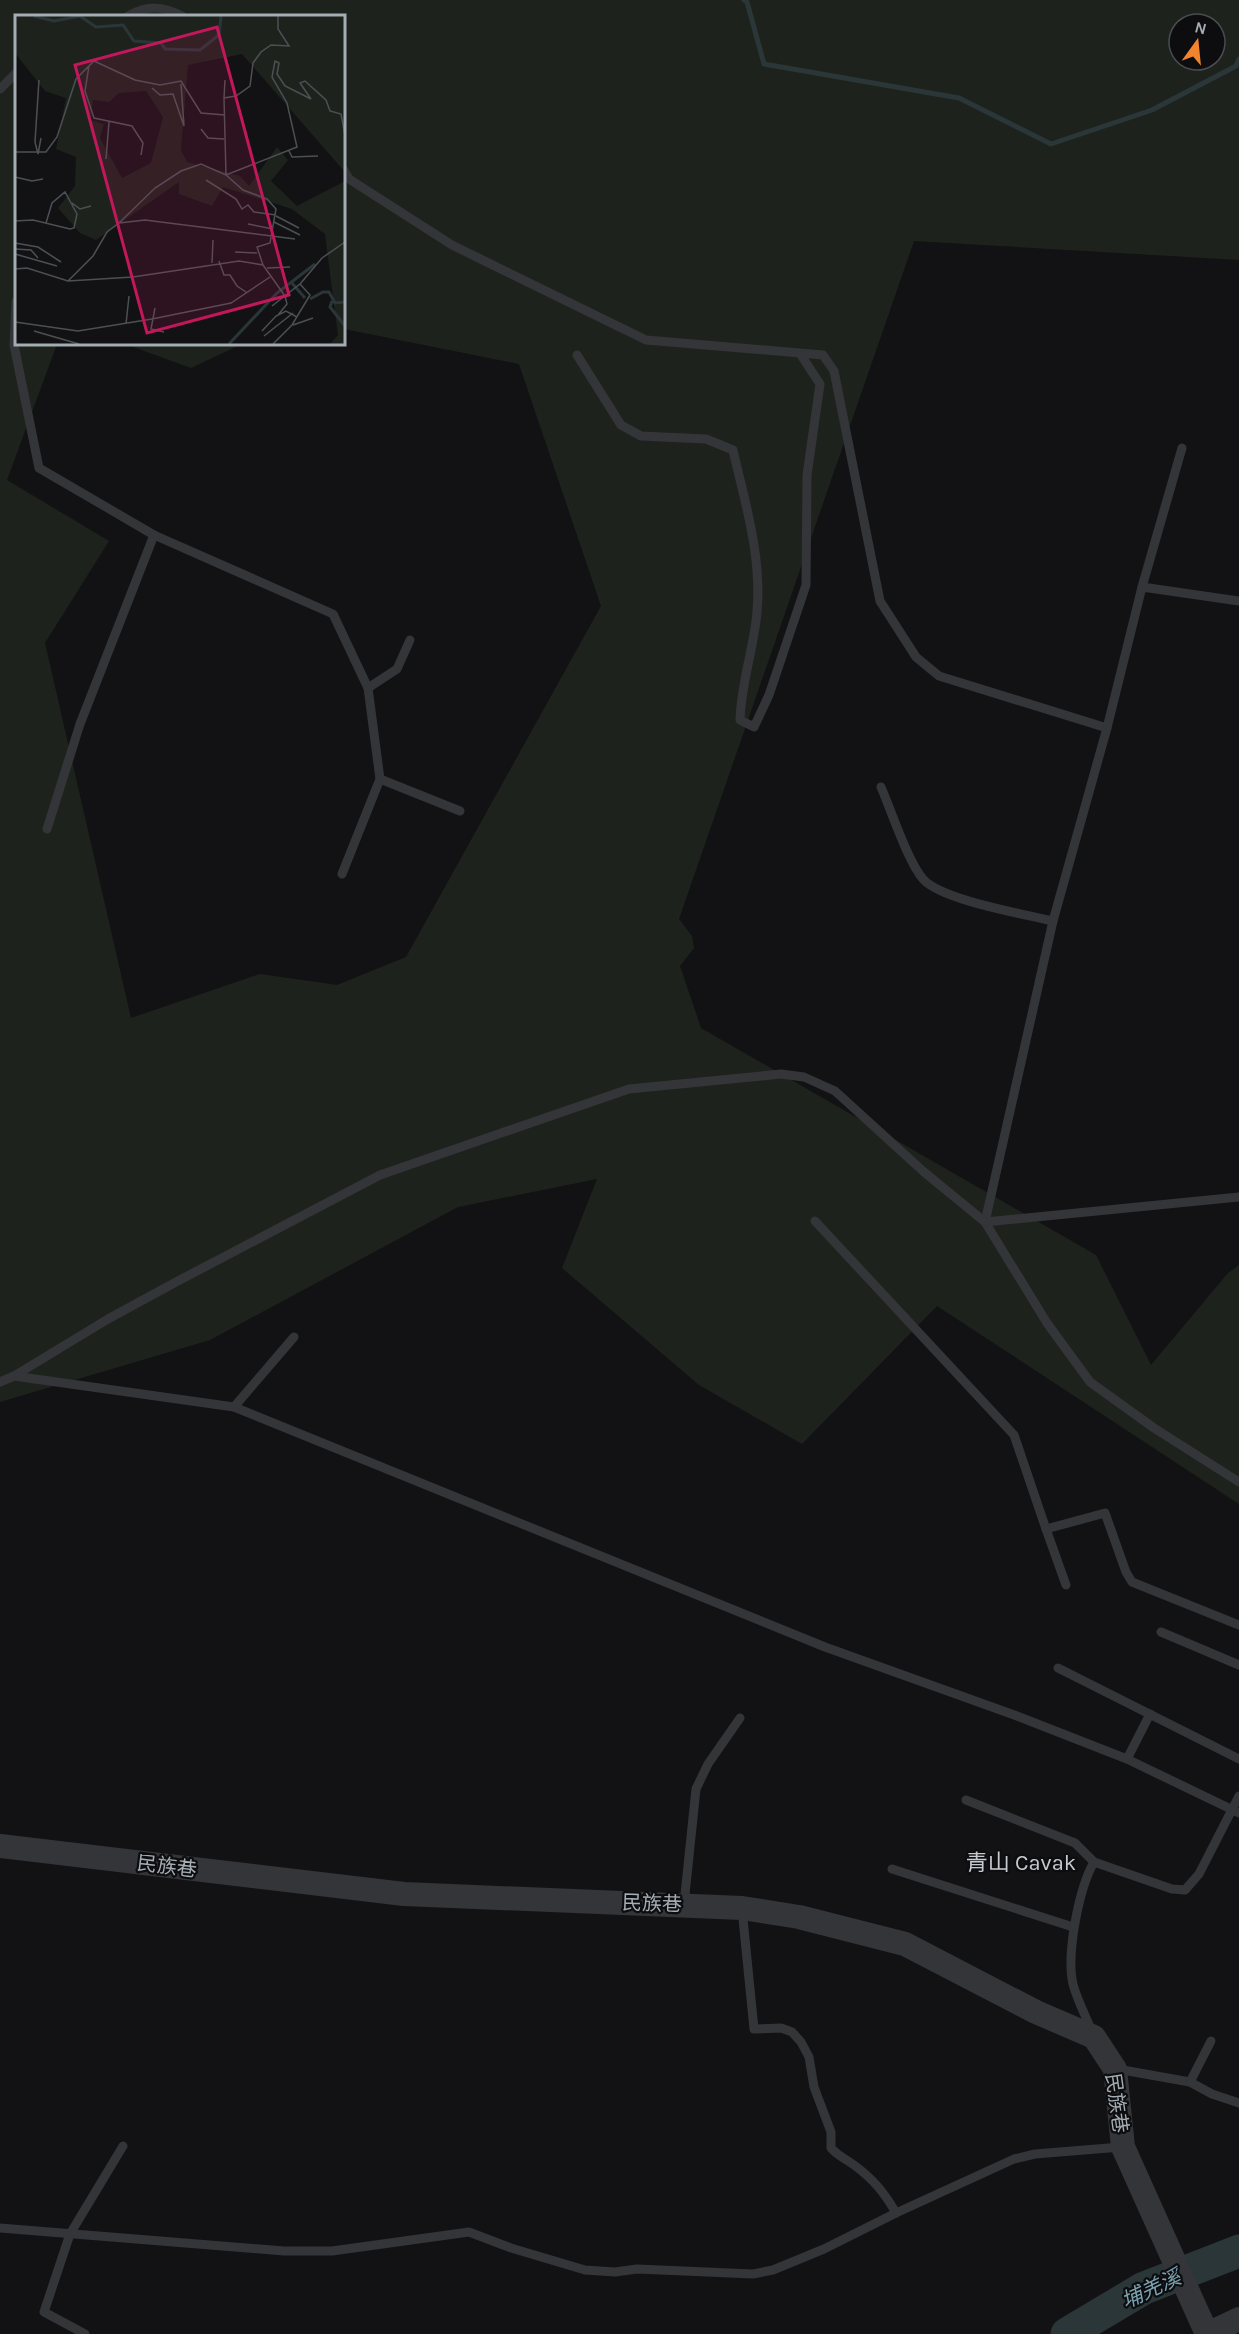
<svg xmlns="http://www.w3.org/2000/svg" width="1239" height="2334" viewBox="0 0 1239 2334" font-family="Karla,'Noto Sans TC',sans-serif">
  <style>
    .green { fill: #1d231c; fill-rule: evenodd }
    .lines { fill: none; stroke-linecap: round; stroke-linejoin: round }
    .stream { stroke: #2b3639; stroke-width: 5 }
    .river { stroke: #2b3639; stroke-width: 33 }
    .service { stroke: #333539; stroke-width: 9 }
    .tertiary { stroke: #333539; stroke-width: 24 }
    .labels { text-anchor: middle; stroke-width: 4.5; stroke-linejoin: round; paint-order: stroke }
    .street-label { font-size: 20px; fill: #a4acb4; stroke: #0d0d0f }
    .water-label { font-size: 21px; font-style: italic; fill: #7aa2b0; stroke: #0d0d0f }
    .quarter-label { font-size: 22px; fill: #c5cad0; stroke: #0d0d0f }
    .inset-river { fill: none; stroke: #2b3639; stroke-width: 3 }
    .inset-road { fill: none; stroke: #4c5054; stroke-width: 1.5 }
    .view { fill: #c2185b; fill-opacity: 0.15; stroke: #c2185b; stroke-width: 3 }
    .inset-edge { fill: none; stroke: #a4acb4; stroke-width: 3 }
  </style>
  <rect width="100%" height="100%" fill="#121214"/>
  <g class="green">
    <path d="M 0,0 L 1239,0 L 1239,260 L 914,241 L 679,919 L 692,936 L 694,948 L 680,966 L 701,1028 L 1096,1255 L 1151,1365 L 1228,1273 L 1239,1265 L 1239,1504 L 937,1306 L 802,1444 L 699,1385 L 562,1268 L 597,1179 L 458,1207 L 210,1340 L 0,1402 ZM 16,16 L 344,16 L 344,329 L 519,364 L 601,606 L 406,957 L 337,985 L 260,974 L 131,1018 L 45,643 L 109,541 L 7,480 L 57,344 L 16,344 ZM 1179,24 L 1215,24 L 1215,60 L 1179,60 Z"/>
    <polygon points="125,344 242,344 191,368"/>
  </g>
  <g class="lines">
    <polyline class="stream" points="744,0 747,2 764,64 959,98 1051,144 1152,110 1236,66 1239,59"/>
    <polyline class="river" points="1067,2334 1144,2288 1239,2251"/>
    <g class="service">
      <path d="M 128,16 C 148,5 163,6 182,16"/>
      <polyline points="0,89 16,73"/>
      <polyline points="344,170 349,179 452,245 646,340 823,355 834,371 880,601 916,657 939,676 1107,728"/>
      <polyline points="16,301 14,345 39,468 154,535 333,614 368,688 380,779 342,874"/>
      <path d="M 577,355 L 621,425 L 641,436 L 706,439 L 733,450 C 745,503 762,556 757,612 C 754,648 741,683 740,720 L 754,727 L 769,695 L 806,585 L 807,475 L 820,384 L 801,355"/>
      <polyline points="1142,587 1182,448"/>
      <polyline points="1239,601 1142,587 1107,728 1053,921 985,1222 1047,1323 1090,1382 1154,1428 1239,1482"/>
      <polyline points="368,688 397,669 410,640"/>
      <polyline points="380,779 460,811"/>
      <path d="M 881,787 C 891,810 908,862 923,879 C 941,900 1024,914 1053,921"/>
      <polyline points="47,829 80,724 154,535"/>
      <polyline points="815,1221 1014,1435 1046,1529 1105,1513 1126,1572 1132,1582 1239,1625"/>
      <polyline points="14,1376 108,1319 176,1282 380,1175 629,1089 781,1074 804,1077 835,1091 924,1172 985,1222 1239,1197"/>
      <polyline points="0,1382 14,1376 234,1407 825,1647 1017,1716 1127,1759 1239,1813"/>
      <polyline points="234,1407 294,1337"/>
      <polyline points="1046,1529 1066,1585"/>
      <polyline points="1161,1632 1239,1665"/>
      <polyline points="1058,1668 1239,1759"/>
      <polyline points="1127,1759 1150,1714"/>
      <polyline points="966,1800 1075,1843 1094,1862"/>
      <polyline points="892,1869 1073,1927"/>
      <polyline points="684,1904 696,1789 708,1764 740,1718"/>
      <path d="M 742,1909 L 754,2029 L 781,2028 L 792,2032 L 801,2042 L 809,2057 L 814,2087 L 831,2132 L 831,2148 C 838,2156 846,2159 854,2165 C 873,2179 884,2192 896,2213"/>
      <path d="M 1092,2032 C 1086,2016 1077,2000 1073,1984 C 1066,1954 1079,1888 1094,1862 L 1172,1889 L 1185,1890 L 1199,1874 L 1239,1796"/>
      <polyline points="1117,2069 1190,2082 1212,2094 1239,2103"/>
      <polyline points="1190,2082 1211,2041"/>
      <polyline points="0,2228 284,2251 332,2251 469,2232 511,2248 585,2270 615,2272 637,2269 753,2274 773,2270 824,2249 896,2213 1014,2159 1035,2154 1121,2147"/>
      <polyline points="85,2334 44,2312 70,2234 123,2146"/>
    </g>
    <polyline class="tertiary" points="0,1846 404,1894 742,1908 799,1917 905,1944 1036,2012 1094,2037 1115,2069 1123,2147 1207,2334 1239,2319"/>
  </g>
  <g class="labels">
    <g class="street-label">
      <text transform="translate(167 1866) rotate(7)" y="7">民族巷</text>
      <text transform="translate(652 1903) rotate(2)" y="7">民族巷</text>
      <text transform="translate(1117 2103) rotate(82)" y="7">民族巷</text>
    </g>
    <g class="water-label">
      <text transform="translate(1151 2289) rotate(-25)" y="7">埔羌溪</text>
    </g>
    <g class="quarter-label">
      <text x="1021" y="1870">青山 Cavak</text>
    </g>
  </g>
  <g transform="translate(15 15)">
    <rect width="330" height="330" fill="#121214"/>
    <path d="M 0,1 L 330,1 L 330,157 L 227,39 L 173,50 L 166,135 L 172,147 L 225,161 L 234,171 L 262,132 L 273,145 L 256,166 L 282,191 L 330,166 L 330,329 L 315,329 L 323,320 L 310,219 L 277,194 L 208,172 L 197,191 L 164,179 L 164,167 L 81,225 L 65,218 L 43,193 L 60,171 L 61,142 L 41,134 L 51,83 L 30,76 L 0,38 ZM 131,76 L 148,102 L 136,148 L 107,163 L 85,123 L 89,109 L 76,105 L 78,85 L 94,87 L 104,78 Z" fill="#1d231c" fill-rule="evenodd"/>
    <path class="inset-river" d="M 19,1 L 39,6 L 65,1 L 81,12 L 108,10 L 119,26 L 146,28 L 150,34 L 185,35 L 204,20 L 206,1M 276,267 L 290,283M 295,284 L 308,277 L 314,277 L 320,288 L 330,287M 317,286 L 315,292 L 330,311M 214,329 L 262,278 L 300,249"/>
    <path class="inset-road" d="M 74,51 L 70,76 L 79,103 L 117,111 L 128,128 L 126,140M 24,65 L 20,127 L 23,139 L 26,123M 137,73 L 145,80 L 158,79 L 169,111 L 166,69M 209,83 L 210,65M 186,114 L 193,123 L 209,124M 274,136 L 277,142 L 303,141M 0,137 L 31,137 L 42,122 L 61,64 L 79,46 L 120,65 L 145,70 L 166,66 L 186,98 L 210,100M 91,144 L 94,107M 0,162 L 17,166 L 28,164M 191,165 L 221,184 L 227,194 L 233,190 L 239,197 L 261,200M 57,188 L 65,194 L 76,191M 261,201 L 284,213M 0,206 L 18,205 L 55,214 L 59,213 L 62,199 L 50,177 L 37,188 L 31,208M 259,207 L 285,220M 104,208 L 140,173 L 166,156 L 186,149 L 211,160 L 282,132 L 272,88 L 257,62 L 260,46 L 264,48 L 262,59 L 270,71 L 296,84 L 285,68 L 290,66 L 311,85 L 315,96 L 326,99 L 330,120M 233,209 L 258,214M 0,228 L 23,232 L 46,247M 0,234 L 16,235 L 23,243M 220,237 L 242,238M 0,239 L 42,251M 204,246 L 209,260 L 215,260 L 222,271 L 231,277M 197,248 L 198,225M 248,250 L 242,232 L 255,228 L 261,194 L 252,184 L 228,175 L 211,160 L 209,83 L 221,81 L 235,71 L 238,48 L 246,37 L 256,30 L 274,31 L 263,14 L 263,1M 252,253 L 275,252M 0,254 L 12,253 L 53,266 L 118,262 L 224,246 L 248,250 L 270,281M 53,266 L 78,241 L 92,217 L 104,208 L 130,205 L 280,224M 285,269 L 307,243 L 330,227M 257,291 L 285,269 L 295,280 L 277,310 L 258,329M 140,293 L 136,314 L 149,317M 263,300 L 272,289 L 270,281M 0,307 L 63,316 L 137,304 L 216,288 L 255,262M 111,309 L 114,281M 278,310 L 298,303M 19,316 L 64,329M 247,316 L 261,301 L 271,296 L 282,302M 249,321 L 278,298"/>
    <path class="view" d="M 202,12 L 274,280 L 132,318 L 60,50 Z"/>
    <rect width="330" height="330" class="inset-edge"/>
  </g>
  <g transform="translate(1197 42) rotate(15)"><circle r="28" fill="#0d0d0f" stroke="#494d51" stroke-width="1.5"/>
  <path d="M0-4.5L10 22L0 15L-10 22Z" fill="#f1852d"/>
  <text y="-9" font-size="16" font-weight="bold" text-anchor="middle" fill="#a4acb4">N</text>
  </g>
</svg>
